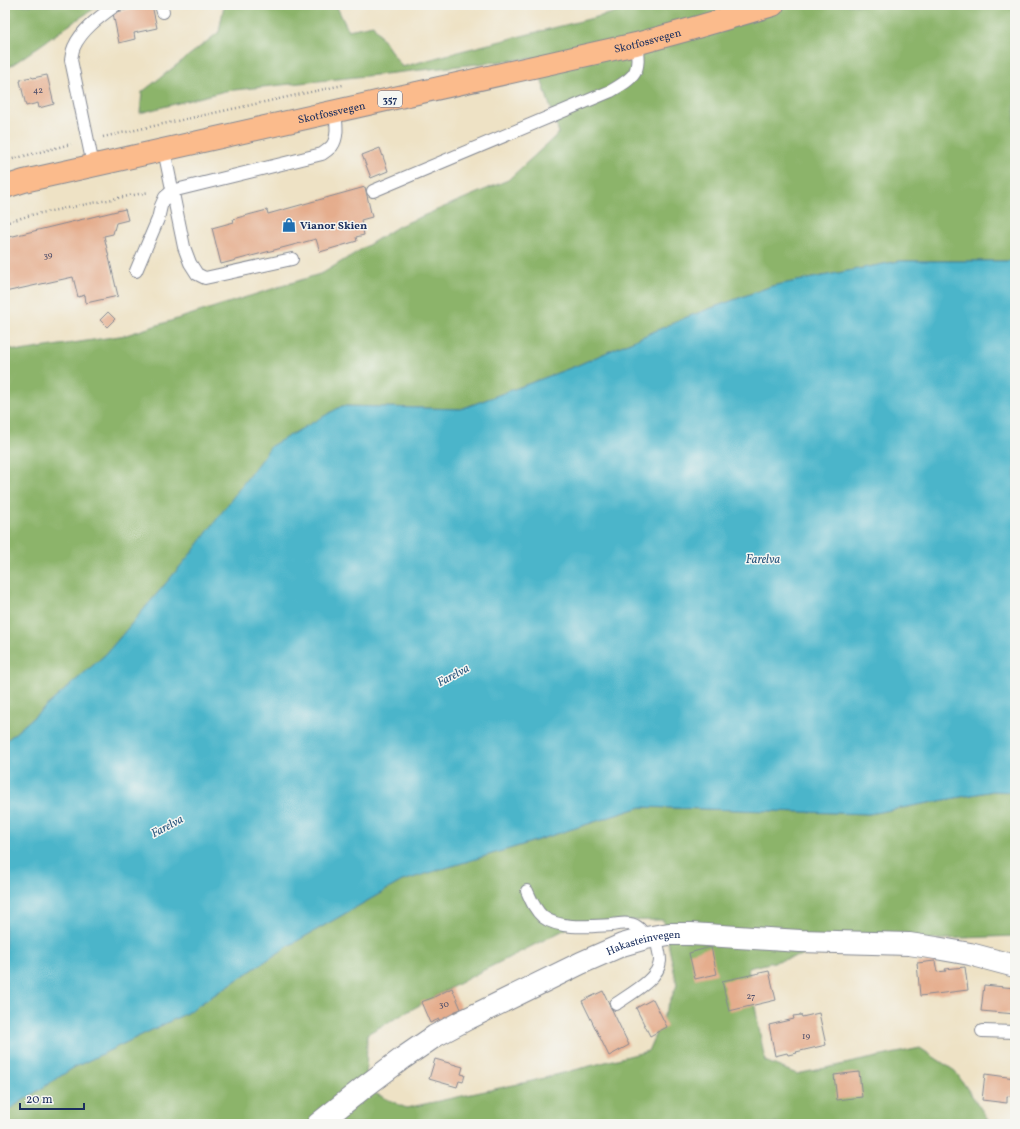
<svg xmlns="http://www.w3.org/2000/svg" width="1020" height="1129" viewBox="0 0 1020 1129" font-family="Vollkorn,serif">
  <style>
    .forest { fill: #8cb46a; stroke: #547264; fill-rule: evenodd }
    .water { fill: #4cb5ca; stroke: #347294 }
    .building { fill: #e5ad8d }
    .lines { fill: none; stroke-linecap: round; stroke-linejoin: round }
    .service-casing { stroke: #848892; stroke-width: 14 }
    .minor-casing { stroke: #848892; stroke-width: 24 }
    .primary-casing { stroke: #848892; stroke-width: 24 }
    .path { stroke: #848892; stroke-width: 2.5; stroke-dasharray: 1 3; stroke-linecap: butt }
    .service { stroke: #fff; stroke-width: 12 }
    .minor { stroke: #fff; stroke-width: 22 }
    .primary { stroke: #fbbb8c; stroke-width: 22 }
    .labels { text-anchor: middle; stroke-width: 3; stroke-linejoin: round; paint-order: stroke }
    .number-label { font-size: 9px; fill: #4e4e6a }
    .shield { fill: #f6f6f2; stroke: #5d6b8a; stroke-width: 1 }
    .shield-label { font-size: 10px; font-weight: bold; fill: #1b2f5e }
    .street-label { font-size: 11px; fill: #1b2f5e; stroke: #f6f6f2 }
    .poi-label { font-size: 11px; font-weight: bold; fill: #1b2f5e; stroke: #f6f6f2; text-anchor: start }
    .water-label { font-size: 12px; font-style: italic; fill: #2a577e; stroke: #f6f6f2 }
  </style>
  <rect width="100%" height="100%" fill="#f6f6f2"/>
  <filter id="ink" filterUnits="userSpaceOnUse"><feTurbulence type="fractalNoise" baseFrequency=".025" numOctaves="2"/><feDisplacementMap in="SourceGraphic" scale="8" xChannelSelector="R" yChannelSelector="G"/><feConvolveMatrix kernelMatrix="1 2 1 2 8 2 1 2 1" color-interpolation-filters="sRGB"/></filter>
  <filter id="wash" filterUnits="userSpaceOnUse"><feTurbulence type="fractalNoise" baseFrequency=".012" numOctaves="4" result="noise"/><feDisplacementMap in="SourceGraphic" scale="16" xChannelSelector="R" yChannelSelector="G"/><feGaussianBlur stdDeviation="0.9" result="paint"/><feColorMatrix in="noise" values="0 0 0 0 0 0 0 0 0 0 0 0 0 0 0 0 0 1.4 0 .05"/><feComposite in="paint" operator="in"/></filter>
  <g filter="url(#wash)">
    <rect width="100%" height="100%" fill="#eee2c5"/>
    <g class="forest">
      <polygon points="5,5 100,5 78,19 5,70"/>
      <polygon points="224,5 336,5 348,30 373,25 402,67 465,50 645,5 1015,5 1015,263 1012,261 899,261 772,286 687,317 576,366 461,409 342,406 194,550 106,654 5,742 5,347 20,351 126,335 323,273 399,226 508,180 559,133 534,58 225,91 140,113 142,92 219,32"/>
      <path d="M 993,791 L 1015,792 L 1015,936 L 962,938 L 842,946 L 748,968 L 765,1061 L 797,1074 L 920,1048 L 955,1071 L 990,1122 L 994,1124 L 5,1124 L 5,1112 L 73,1068 L 185,1014 L 290,945 L 402,881 L 522,845 L 641,807 L 869,814 ZM 663,920 L 677,985 L 648,1051 L 532,1081 L 406,1108 L 366,1089 L 367,1034 L 478,973 L 582,921 Z"/>
    </g>
    <polygon class="water" points="899,261 1013,261 1015,263 1015,792 993,791 869,814 641,807 522,845 402,881 290,945 185,1014 73,1068 5,1112 5,742 106,654 194,550 271,446 342,406 461,409 576,366 687,317 772,286"/>
    <g id="blocks">
      <g class="building">
        <polygon points="135,5 152,5 157,28 134,33 135,39 119,43 113,13 133,8 132,6"/>
        <polygon points="47,75 54,104 39,108 38,103 26,106 20,81 21,81 21,79 32,77 33,78"/>
        <polygon points="380,148 388,171 371,178 362,155"/>
        <polygon points="365,187 372,217 361,220 364,235 356,237 357,241 320,252 316,239 221,264 212,228 234,222 233,219 267,210 268,214"/>
        <polygon points="125,209 128,220 116,223 113,234 104,236 118,296 86,303 85,295 78,297 73,277 5,292 5,238"/>
        <polygon points="108,312 115,319 107,327 100,320"/>
        <polygon points="711,947 717,974 695,979 689,953"/>
        <polygon points="935,961 937,972 946,971 945,969 965,967 968,990 920,996 917,963"/>
        <polygon points="769,971 776,1000 729,1011 722,981"/>
        <polygon points="984,985 1015,988 1015,1014 981,1011"/>
        <polygon points="452,988 461,1009 453,1012 456,1017 441,1023 439,1019 430,1023 421,1002 432,998"/>
        <polygon points="603,991 629,1045 609,1056 582,1001"/>
        <polygon points="653,999 667,1027 650,1036 636,1008"/>
        <polygon points="819,1013 826,1045 796,1052 797,1053 788,1055 787,1053 775,1056 769,1025 794,1019 793,1016 801,1015 802,1017"/>
        <polygon points="435,1059 463,1067 461,1074 465,1075 463,1082 459,1081 457,1087 429,1079"/>
        <polygon points="859,1072 862,1097 837,1100 834,1075"/>
        <polygon points="985,1074 1015,1078 1015,1097 1007,1096 1007,1103 982,1100"/>
      </g>
    </g>
  </g>
  <g filter="url(#ink)">
    <use href="#blocks" fill-opacity="0" stroke="#848892" stroke-width="1"/>
    <g class="lines">
      <defs>
        <g id="service">
          <polyline points="161,5 163,12"/>
          <polyline points="164,150 184,247 190,263 197,274 205,278 292,259"/>
          <path d="M 93,165 L 71,60 C 72,55 72,51 74,47 C 82,29 101,16 116,5"/>
          <path d="M 373,191 L 611,91 C 635,77 641,73 636,44"/>
          <path d="M 136,271 L 158,219 L 161,206 L 165,197 L 172,191 L 322,154 C 325,152 329,149 332,146 C 339,136 336,122 335,111"/>
          <path d="M 527,891 C 531,900 535,910 543,917 C 560,930 592,926 612,925 C 617,924 625,923 630,924 C 637,925 643,931 646,938"/>
          <path d="M 616,1004 C 630,994 659,979 660,961 C 660,952 657,944 655,936"/>
          <polyline points="982,1031 1015,1032"/>
        </g>
        <g id="minor">
          <path id="s1" d="M 318,1124 L 363,1088 L 403,1058 L 435,1036 L 467,1019 L 581,963 L 622,945 L 646,938 L 669,934 L 691,934 L 800,941 L 909,944 L 936,948 L 970,954 L 1015,966"/>
        </g>
        <g id="primary">
          <path id="s2" d="M 5,187 L 24,181 L 636,44 L 687,30 L 773,5"/>
        </g>
      </defs>
      <use href="#service" class="service-casing"/>
      <use href="#minor" class="minor-casing"/>
      <use href="#primary" class="primary-casing"/>
      <g class="path">
        <polyline points="103,137 343,85"/>
        <polyline points="5,161 71,144"/>
        <polyline points="5,223 31,215 149,192"/>
      </g>
      <use href="#service" class="service"/>
      <use href="#minor" class="minor"/>
      <use href="#primary" class="primary"/>
    </g>
  </g>
  <defs>
    <symbol id="shop-bare" viewBox="-9 -9 18 18"><path d="M-5-2.5h2.3a2.7 3.5 0 0 1 5.4 0H5L5.5 6h-11ZM-1.5-2.5h3a1.5 2.3 0 0 0-3 0Z" fill="#1f6fb2" stroke="#f6f6f2" stroke-width="2.5" paint-order="stroke"/></symbol>
  </defs>
  <g fill-rule="evenodd">
    <use href="#shop-bare" x="279" y="215" width="20" height="20"/>
  </g>
  <g class="labels">
    <g class="number-label">
      <text x="38" y="93">42</text>
      <text x="48" y="258">39</text>
      <text x="751" y="999">27</text>
      <text x="444" y="1007">30</text>
      <text x="806" y="1039">19</text>
    </g>
    <rect class="shield" x="378" y="91" width="24" height="16" rx="3"/>
    <g class="shield-label">
      <text x="390" y="103">357</text>
    </g>
    <g class="street-label">
      <text dy="4" stroke="none"><textPath href="#s2" startOffset="659">Skotfossvegen</textPath></text>
      <text dy="4" stroke="none"><textPath href="#s2" startOffset="335">Skotfossvegen</textPath></text>
      <text dy="4" stroke="none"><textPath href="#s1" startOffset="376">Hakasteinvegen</textPath></text>
    </g>
    <g class="poi-label">
      <text x="300" y="229">Vianor Skien</text>
    </g>
    <g class="water-label">
      <text x="763" y="563">Farelva</text>
      <text transform="translate(453 675) rotate(-28)" y="4">Farelva</text>
      <text transform="translate(167 826) rotate(-28)" y="4">Farelva</text>
    </g>
  </g>
  <rect width="1020" height="1129" fill="none" stroke="#f6f6f2" stroke-width="20"/>
  <path d="M20 1103v6h64v-6" fill="none" stroke="#1b2f5e" stroke-width="2"/>
  <text x="26" y="1103" font-size="12" fill="#1b2f5e" stroke="#f6f6f2" stroke-width="3" paint-order="stroke">20 m</text>
</svg>
